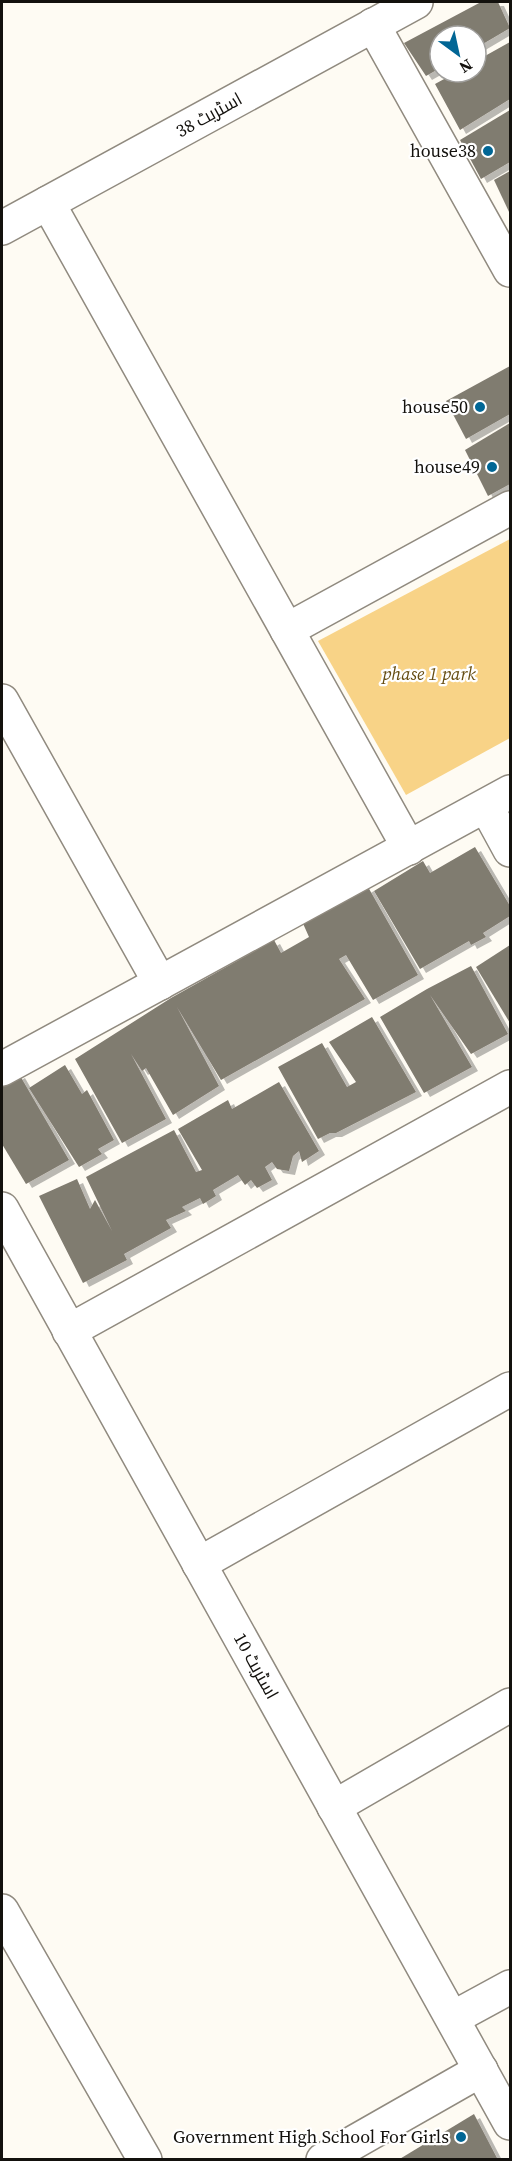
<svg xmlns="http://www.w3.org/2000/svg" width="512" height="2161" viewBox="0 0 512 2161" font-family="'Source Serif 4',Cairo,serif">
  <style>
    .green { fill: #f8d387 }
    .building { fill: #807b70; filter: url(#shadow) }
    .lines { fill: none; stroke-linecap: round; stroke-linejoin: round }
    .minor-casing { stroke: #908a7f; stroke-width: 36 }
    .tertiary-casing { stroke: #908a7f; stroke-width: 36 }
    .minor { stroke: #fff; stroke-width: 33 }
    .tertiary { stroke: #fff; stroke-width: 33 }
    .poi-dot { fill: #016695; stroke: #fff; stroke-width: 2 }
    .labels { text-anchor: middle; stroke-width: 4.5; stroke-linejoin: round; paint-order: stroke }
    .street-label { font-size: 18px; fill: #13110d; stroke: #fff }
    .poi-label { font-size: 18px; fill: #13110d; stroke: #fff; text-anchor: end }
    .park-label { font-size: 18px; font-style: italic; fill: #654c11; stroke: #fff }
  </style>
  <defs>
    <filter id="shadow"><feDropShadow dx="6" dy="4" stdDeviation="0" flood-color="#0004"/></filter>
  </defs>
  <rect width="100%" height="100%" fill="#fefbf3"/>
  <polygon class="green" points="510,539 510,738 406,795 318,641"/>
  <g class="building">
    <polygon points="481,2 498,2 510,28 476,48 476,36 440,36 440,68 426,76 404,43"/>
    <polygon points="510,42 510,99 460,130 435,84 457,72 476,72 476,61"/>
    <polygon points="510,110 510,162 481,179 460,140"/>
    <polygon points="510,171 510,214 494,180"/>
    <polygon points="510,366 510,414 466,439 446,401"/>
    <polygon points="510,423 510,484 488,496 465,450"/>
    <polygon points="475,847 510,906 510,916 483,933 486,937 471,945 469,941 420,969 374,891 423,861 430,873"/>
    <polygon points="368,887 418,975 373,1000 346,955 339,959 365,999 221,1080 177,1007 219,1086 173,1115 146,1068 142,1071 131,1054 166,1119 122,1143 75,1059 171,998 274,940 281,953 309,937 301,919 322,907 325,912"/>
    <polygon points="510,945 510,1023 476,967"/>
    <polygon points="471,966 508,1034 471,1054 430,995 472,1067 424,1093 380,1017 427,989"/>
    <polygon points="372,1017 416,1092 336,1133 330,1133 318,1139 278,1067 322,1043 347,1087 356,1082 329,1042"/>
    <polygon points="65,1065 82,1094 87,1090 114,1140 98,1149 102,1154 79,1167 29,1088"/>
    <polygon points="19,1074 69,1160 26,1184 2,1144 2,1084"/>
    <polygon points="279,1082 319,1151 302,1162 299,1151 293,1156 289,1171 277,1169 272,1162 265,1167 272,1180 257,1188 251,1180 245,1185 238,1175 213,1190 216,1196 203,1204 200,1198 182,1207 186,1211 166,1220 171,1228 124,1254 127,1260 83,1283 39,1196 77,1179 90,1209 95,1200 112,1231 86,1177 174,1130 196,1172 202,1170 178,1129 228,1100 232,1109"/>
    <polygon points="474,2114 498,2160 398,2160"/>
  </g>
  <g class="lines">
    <defs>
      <g id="minor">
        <polyline points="373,25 510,270"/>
        <polyline points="48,203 409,848"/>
        <polyline points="2,228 416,2"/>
        <polyline points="287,630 510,508"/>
        <polyline points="2,701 160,983"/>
        <polyline points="486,806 510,850"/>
        <polyline points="2,1069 510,792"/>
        <polyline points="69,1331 510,1087"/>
        <polyline points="199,1564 510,1389"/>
        <polyline points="334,1807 510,1705"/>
        <polyline points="2,1911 145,2160"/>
        <polyline points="453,2018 510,1987"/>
        <polyline points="323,2160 481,2070"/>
      </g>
      <polyline id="tertiary" points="2,1209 510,2123"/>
    </defs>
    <use href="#minor" class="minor-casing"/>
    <use href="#tertiary" class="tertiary-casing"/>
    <use href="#minor" class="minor"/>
    <use href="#tertiary" class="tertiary"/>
  </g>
  <g class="poi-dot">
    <circle cx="488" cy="151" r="6"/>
    <circle cx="480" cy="407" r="6"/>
    <circle cx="492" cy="467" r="6"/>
    <circle cx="461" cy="2137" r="6"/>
  </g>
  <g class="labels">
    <g class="street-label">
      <text transform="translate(209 115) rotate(-29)" y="6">اسٹریٹ 38</text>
      <text transform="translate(256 1666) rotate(61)" y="6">اسٹریٹ 10</text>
    </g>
    <g class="poi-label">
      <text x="476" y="157">house38</text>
      <text x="468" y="413">house50</text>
      <text x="480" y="473">house49</text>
      <text x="449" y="2143">Government High School For Girls</text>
    </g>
    <g class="park-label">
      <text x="429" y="680">phase 1 park</text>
    </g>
  </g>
  <rect width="512" height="2161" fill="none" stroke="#13110d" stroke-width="6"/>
  <g transform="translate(458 54) rotate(147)"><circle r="28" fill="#ffffff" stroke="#a1a09e" stroke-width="1.5"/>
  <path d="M0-4.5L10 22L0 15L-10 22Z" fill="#016695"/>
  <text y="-9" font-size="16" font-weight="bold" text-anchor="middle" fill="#13110d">N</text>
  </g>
</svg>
